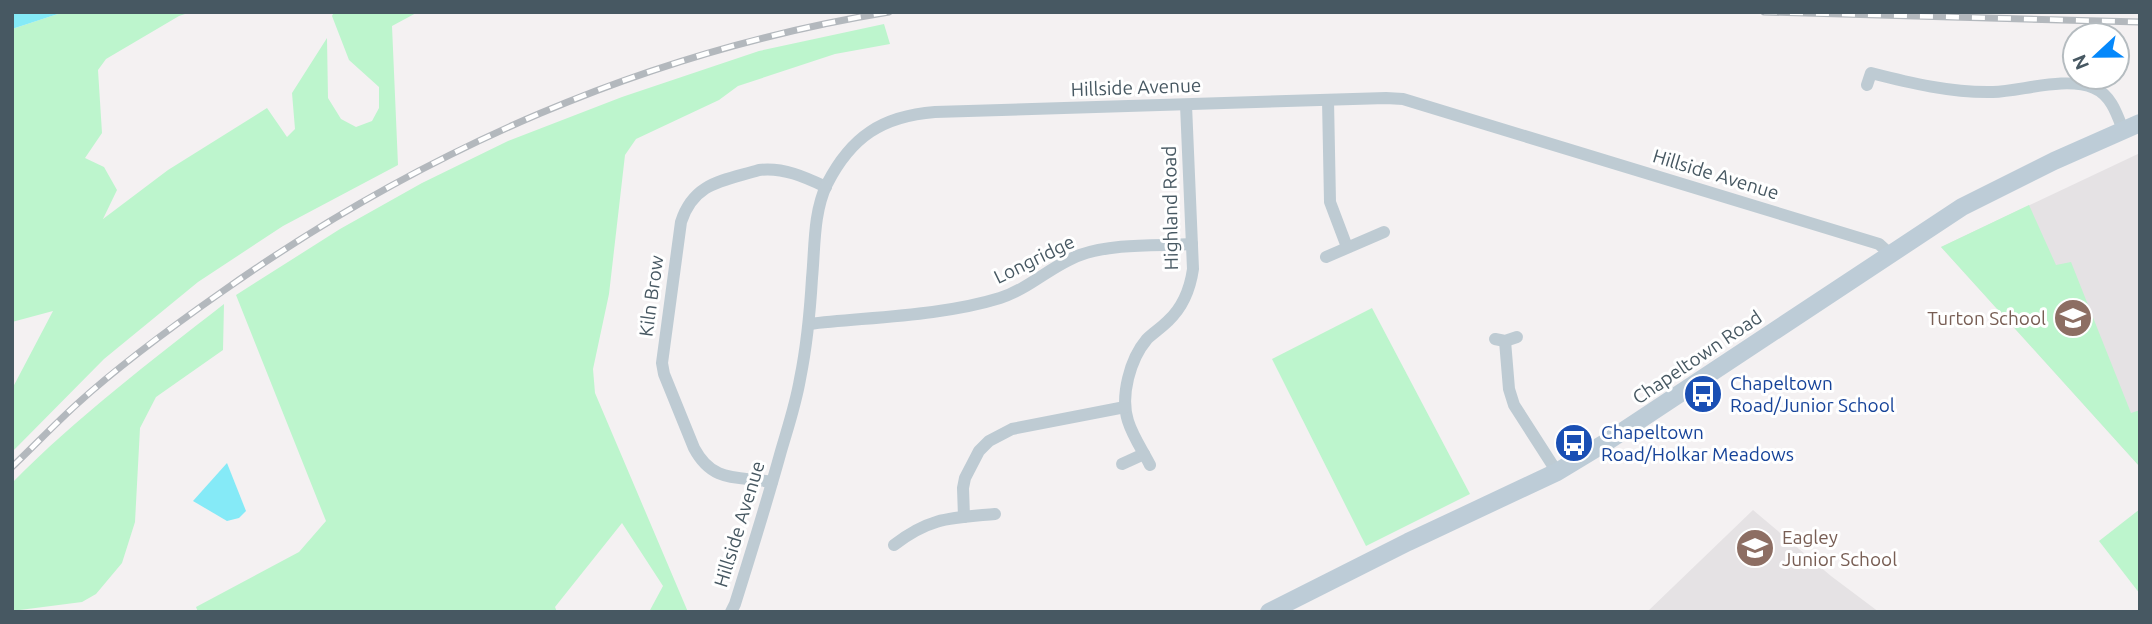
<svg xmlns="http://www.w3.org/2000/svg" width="2152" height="624" viewBox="0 0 2152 624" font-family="Ubuntu,sans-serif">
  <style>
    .education { fill: #e5e2e4 }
    .green { fill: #bdf5cd }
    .water { fill: #85eaf7 }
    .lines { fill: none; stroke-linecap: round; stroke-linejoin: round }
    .minor { stroke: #becbd3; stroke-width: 12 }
    .secondary { stroke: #bdccd7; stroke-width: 18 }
    .rail-casing { stroke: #b3b8bd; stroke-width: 7 }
    .rail { stroke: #fff; stroke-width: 4.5; stroke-dasharray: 13; stroke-linecap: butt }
    .labels { text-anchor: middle; stroke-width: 6; stroke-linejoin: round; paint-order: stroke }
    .street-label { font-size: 19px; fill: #475862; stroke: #fff }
    .education-label { font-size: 19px; fill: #785e54; stroke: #fff; text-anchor: end }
    .transit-label { font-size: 19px; fill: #164399; stroke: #fff; text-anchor: start }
  </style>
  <rect width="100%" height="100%" fill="#f4f1f2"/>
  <g class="education">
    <polygon points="2140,153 2140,467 1941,247"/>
    <polygon points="1753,510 1831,576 1879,612 1647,612"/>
  </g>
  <g class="green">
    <polygon points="64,12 191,12 179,16 106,59 98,70 102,133 85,158 104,167 117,190 103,219 168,170 267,108 287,137 295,129 292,93 327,38 328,98 341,119 356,127 372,121 379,108 379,87 349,60 332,16 334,12 418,12 392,26 398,165 283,226 198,282 104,359 12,452 12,389 53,311 12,322 12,29"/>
    <polygon points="884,24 890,44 835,54 738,86 719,100 636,139 625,155 609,294 593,369 595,393 688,612 649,612 663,586 622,523 555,607 557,612 198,612 196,607 299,552 326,521 236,295 340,229 422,183 508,141 622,97 759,51"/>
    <polygon points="2029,205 2056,265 2071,262 2131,413 2140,410 2140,467 1941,247"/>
    <path d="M 224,304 L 223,350 L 156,397 L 140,428 L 135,522 L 122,563 L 96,594 L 82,602 L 12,611 L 12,483 C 77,417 151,361 224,304 Z"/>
    <polygon points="1372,308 1470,494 1366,546 1272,359"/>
    <polygon points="2140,509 2140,594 2099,541"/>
  </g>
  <g class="water">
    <polygon points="12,12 64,12 12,29"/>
    <polygon points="227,463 246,511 239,518 227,521 193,501"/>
  </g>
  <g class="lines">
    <g class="minor">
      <path d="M 1867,85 L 1871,73 C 1910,83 1952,93 1993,92 C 2022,91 2066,76 2094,88 C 2111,95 2117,114 2123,130"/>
      <polyline points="1328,100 1330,202 1347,247"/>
      <polyline points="1326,257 1384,232"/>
      <path d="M 809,324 C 870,317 942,316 1000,298 C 1029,289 1052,265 1080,255 C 1114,243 1157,246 1192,244"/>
      <polyline points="1495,339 1505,341 1517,337"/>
      <polyline points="1505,341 1509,389 1514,405 1557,472"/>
      <polyline points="1122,464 1144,454"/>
      <path d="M 1150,465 C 1143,451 1133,437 1128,421 C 1120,396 1130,359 1147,339 C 1153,333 1161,328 1168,321 C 1183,307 1190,290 1193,269 L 1186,105"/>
      <path d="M 772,482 C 738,476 713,484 694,448 L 664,374 L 662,363 L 681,222 C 694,182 723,181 759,170 C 783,167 805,177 826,187"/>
      <polyline points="964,517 963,488 965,478 979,451 989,441 1012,429 1125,407"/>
      <path d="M 894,545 C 930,517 951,518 995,514"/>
      <path d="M 731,612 L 735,604 C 751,553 767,502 781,451 C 788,427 796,403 800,379 C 807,345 810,312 812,278 C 815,248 813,213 827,184 C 851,137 882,116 935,112 L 1386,98 L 1403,99 L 1879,244 L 1890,254"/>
    </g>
    <polyline class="secondary" points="1269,612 1408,542 1557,472 1605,443 1962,207 2054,161 2140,123"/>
    <defs>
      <g id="rail">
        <polyline points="1764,12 2140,22"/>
        <path d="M 12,467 C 34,446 55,424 77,404 C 122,363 173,326 223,291 C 423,150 647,51 889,12"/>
      </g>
    </defs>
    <use href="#rail" class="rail-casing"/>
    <use href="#rail" class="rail"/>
  </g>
  <defs>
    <symbol id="school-disc" viewBox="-11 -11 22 22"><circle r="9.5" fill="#8d6e63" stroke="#fff"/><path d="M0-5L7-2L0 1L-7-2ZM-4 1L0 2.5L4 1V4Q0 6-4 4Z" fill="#fff"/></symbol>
    <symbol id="bus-disc" viewBox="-11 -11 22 22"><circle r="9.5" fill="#1a4fb4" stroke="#fff"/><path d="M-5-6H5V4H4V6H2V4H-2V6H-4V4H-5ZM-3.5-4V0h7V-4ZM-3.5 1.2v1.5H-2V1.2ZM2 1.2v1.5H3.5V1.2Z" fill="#fff"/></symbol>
  </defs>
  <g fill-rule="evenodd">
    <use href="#school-disc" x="2051" y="296" width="44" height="44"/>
    <use href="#bus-disc" x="1681" y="372" width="44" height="44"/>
    <use href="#bus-disc" x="1552" y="421" width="44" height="44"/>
    <use href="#school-disc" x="1733" y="526" width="44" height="44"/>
  </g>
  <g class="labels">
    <g class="street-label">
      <text transform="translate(1136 87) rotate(-2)" y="7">Hillside Avenue</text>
      <text transform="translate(1716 174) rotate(17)" y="7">Hillside Avenue</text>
      <text transform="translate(1170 208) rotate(-91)" y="7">Highland Road</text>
      <text transform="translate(1034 259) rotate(-26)" y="7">Longridge</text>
      <text transform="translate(651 296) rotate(-82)" y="7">Kiln Brow</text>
      <text transform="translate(1697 357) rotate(-34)" y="7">Chapeltown Road</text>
      <text transform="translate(739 524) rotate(-73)" y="7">Hillside Avenue</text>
    </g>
    <g class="education-label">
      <text x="2046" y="325">Turton School</text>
      <text x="1782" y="544" text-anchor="start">Eagley<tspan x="1782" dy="22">Junior School</tspan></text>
    </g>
    <g class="transit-label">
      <text x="1730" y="390">Chapeltown<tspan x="1730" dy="22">Road/Junior School</tspan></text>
      <text x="1601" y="439">Chapeltown<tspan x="1601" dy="22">Road/Holkar Meadows</tspan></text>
    </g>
  </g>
  <rect width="2152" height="624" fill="none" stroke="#475862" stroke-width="28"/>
  <g transform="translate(2096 56) rotate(248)"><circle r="33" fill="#ffffff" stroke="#b5bcc0" stroke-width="2"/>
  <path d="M0-5L12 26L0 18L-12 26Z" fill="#0588fb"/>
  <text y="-10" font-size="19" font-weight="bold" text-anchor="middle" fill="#475862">N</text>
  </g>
</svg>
